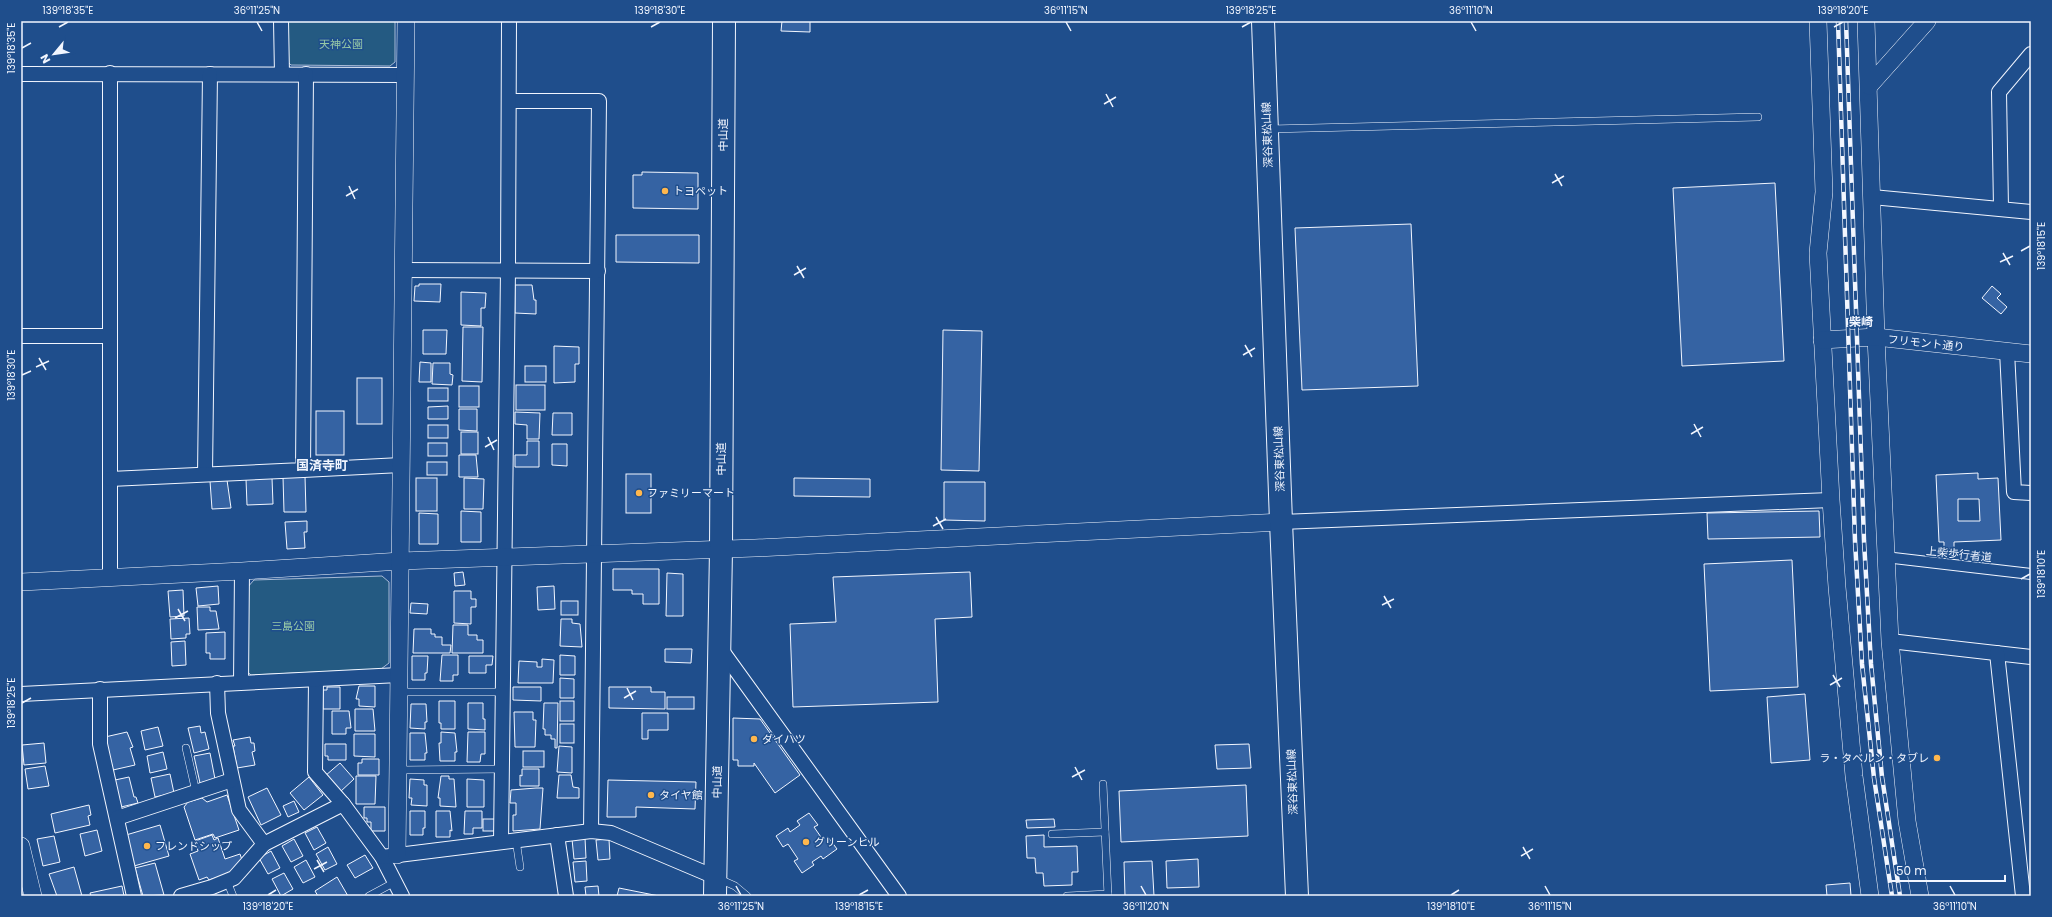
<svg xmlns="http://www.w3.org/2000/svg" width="2052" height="917" viewBox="0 0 2052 917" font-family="Poppins,'Noto Sans JP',sans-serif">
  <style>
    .green { fill: #245a82; stroke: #a8bbd7 }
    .building { fill: #3563a3; stroke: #f2f6ff; fill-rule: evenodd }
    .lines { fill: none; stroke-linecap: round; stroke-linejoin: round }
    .service-casing { stroke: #f2f6ff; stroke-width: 8 }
    .pedestrian-casing { stroke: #f2f6ff; stroke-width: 12 }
    .minor-casing { stroke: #f2f6ff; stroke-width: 16 }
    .tertiary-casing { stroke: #f2f6ff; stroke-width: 18 }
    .primary-casing { stroke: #f2f6ff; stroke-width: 24 }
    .trunk-casing { stroke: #f2f6ff; stroke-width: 24 }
    .service { stroke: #1f4e8c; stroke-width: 7 }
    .pedestrian { stroke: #1f4e8c; stroke-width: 10 }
    .minor { stroke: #1f4e8c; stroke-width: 14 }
    .tertiary { stroke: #1f4e8c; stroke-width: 17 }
    .primary { stroke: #1f4e8c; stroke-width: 22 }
    .trunk { stroke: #1f4e8c; stroke-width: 22 }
    .rail-casing { stroke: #f2f6ff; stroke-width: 4.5 }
    .rail { stroke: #1f4e8c; stroke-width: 3; stroke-dasharray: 9; stroke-linecap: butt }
    .ticks { fill: none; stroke: #f2f6ff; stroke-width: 1.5 }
    .poi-dot { fill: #ffb74d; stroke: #1f4e8c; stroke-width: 1.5 }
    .labels { text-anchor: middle; stroke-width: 3; stroke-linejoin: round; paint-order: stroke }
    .park-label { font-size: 11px; fill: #97c8a6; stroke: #1f4e8c }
    .street-label { font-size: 11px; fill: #f2f6ff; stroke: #1f4e8c }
    .poi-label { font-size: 11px; fill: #f2f6ff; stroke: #1f4e8c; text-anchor: start }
    .neighbourhood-label { font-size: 12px; font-weight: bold; fill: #f2f6ff; stroke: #1f4e8c }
    .quarter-label { font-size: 13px; font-weight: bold; fill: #f2f6ff; stroke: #1f4e8c }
    .neatline { fill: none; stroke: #f2f6ff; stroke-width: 1.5 }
    .ticks-label { font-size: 10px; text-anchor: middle; fill: #f2f6ff }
  </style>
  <rect width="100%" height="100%" fill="#1f4e8c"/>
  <g class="green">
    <polygon points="287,21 395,21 395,62 390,66 291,65 286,60"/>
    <polygon points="382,576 389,582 389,663 381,669 251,675 245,669 246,589 254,580"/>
  </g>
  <g class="building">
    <polygon points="782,21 810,21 810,32 781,31"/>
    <polygon points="642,172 698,173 698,209 633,208 633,175 642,175"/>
    <polygon points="1775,183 1784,361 1682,366 1673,188"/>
    <polygon points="1411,224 1418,386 1302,390 1295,228"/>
    <polygon points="616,235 699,235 699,263 616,262"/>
    <polygon points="419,284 441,284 440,302 414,301 415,286 419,286"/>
    <polygon points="515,285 532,285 534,300 536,300 536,314 515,313"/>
    <polygon points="1992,286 2001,294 1997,298 2007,307 2001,314 1982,298"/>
    <polygon points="461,292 486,293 485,308 481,308 481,326 461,325"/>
    <polygon points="463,327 483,327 482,382 462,381"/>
    <polygon points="423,330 447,330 446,354 423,354"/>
    <polygon points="943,330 982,331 979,471 941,470"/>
    <polygon points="554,346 579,347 579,364 575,364 575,382 554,383"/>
    <polygon points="420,362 431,363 431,382 419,382"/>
    <polygon points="433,363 450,363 450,374 453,375 452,385 432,384"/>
    <rect x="525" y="366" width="21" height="16"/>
    <rect x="357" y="378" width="25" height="46"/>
    <rect x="516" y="385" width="29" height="25"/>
    <rect x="459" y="386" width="20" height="21"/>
    <rect x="428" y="388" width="20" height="13"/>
    <polygon points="448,406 448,419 428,419 428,407"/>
    <polygon points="459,409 477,409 477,431 459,430"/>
    <rect x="316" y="411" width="28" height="44"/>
    <polygon points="515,412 540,413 539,439 527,439 527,425 515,424"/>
    <polygon points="553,413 572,413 572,435 552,435"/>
    <rect x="428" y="425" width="20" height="13"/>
    <rect x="461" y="432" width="17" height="22"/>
    <polygon points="527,441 539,441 539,467 515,467 515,455 527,455"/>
    <rect x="428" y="443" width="19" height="13"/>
    <polygon points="552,444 567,444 567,466 552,465"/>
    <polygon points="459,455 476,455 478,477 459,477"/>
    <rect x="427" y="462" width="20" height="13"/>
    <path d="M 1978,473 L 1978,479 L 1998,478 L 2001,540 L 1954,542 L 1954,549 L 1944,549 L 1944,542 L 1939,542 L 1936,475 ZM 1958,499 L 1979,499 L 1980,521 L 1958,521 Z"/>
    <rect x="626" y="474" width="25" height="39"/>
    <polygon points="305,476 306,512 284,512 283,477"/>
    <polygon points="272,478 273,504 247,505 246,479"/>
    <rect x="416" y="478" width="21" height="33"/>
    <polygon points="464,478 484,479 483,509 464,509"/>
    <polygon points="794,478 870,479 870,497 794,496"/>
    <polygon points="227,480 231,508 212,509 210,481"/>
    <polygon points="944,482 985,482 985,521 944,520"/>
    <polygon points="461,511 481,512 481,542 461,542"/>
    <polygon points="1819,511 1820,537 1708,539 1707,513"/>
    <polygon points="419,513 438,514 438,544 419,544"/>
    <polygon points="307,521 307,532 304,532 305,548 287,549 285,522"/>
    <polygon points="1792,560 1798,687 1710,691 1704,564"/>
    <polygon points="613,569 659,569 659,604 643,604 643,594 632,594 632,590 613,590"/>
    <polygon points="463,572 465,585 455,586 454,573"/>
    <polygon points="970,572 972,617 935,619 938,702 793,707 790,624 836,622 833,577"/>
    <polygon points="667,573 683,574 683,616 666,616"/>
    <polygon points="218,586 219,604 198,606 196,588"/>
    <polygon points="554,586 555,609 538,610 537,587"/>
    <polygon points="183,590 184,616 170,617 168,591"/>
    <polygon points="454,591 471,591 471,599 476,599 476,607 471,607 471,624 454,623"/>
    <rect x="561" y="601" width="17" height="14"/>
    <polygon points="411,603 428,604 427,614 410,613"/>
    <polygon points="197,607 210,607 210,611 216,611 219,629 198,630"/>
    <polygon points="189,618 190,634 186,634 186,638 171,639 170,619"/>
    <polygon points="561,619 572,619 572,623 580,624 582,647 560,646"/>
    <polygon points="453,625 468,625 468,635 477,635 477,640 483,640 483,653 452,653"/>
    <polygon points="414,629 431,629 431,634 435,634 435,637 442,637 442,645 451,645 450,653 413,653"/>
    <polygon points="225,632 225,659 210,659 210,653 206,653 206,633"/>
    <polygon points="185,641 186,665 172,666 171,642"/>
    <polygon points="665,649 692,649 691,663 665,662"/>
    <polygon points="442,655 458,655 458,675 453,675 453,681 440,681"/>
    <polygon points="560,655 575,656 575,675 560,675"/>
    <polygon points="412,656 428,656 427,673 425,673 425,680 412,680"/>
    <polygon points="469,656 493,656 492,665 486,665 486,673 469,673"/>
    <polygon points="542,659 554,660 553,683 518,683 519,661 537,662 537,667 542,667"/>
    <polygon points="560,678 574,679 574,698 560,698"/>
    <polygon points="359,686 375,686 375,707 359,706 359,699 356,699"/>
    <polygon points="327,687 340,687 340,709 323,709 323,690 327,690"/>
    <polygon points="513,687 541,687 541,701 513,700"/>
    <polygon points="609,687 651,687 651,692 665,692 665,709 609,708"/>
    <polygon points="1805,694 1810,760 1771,763 1767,697"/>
    <rect x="667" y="697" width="27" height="12"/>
    <polygon points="439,701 455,701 455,729 441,729 441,723 439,723"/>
    <rect x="560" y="701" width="14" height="20"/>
    <polygon points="468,703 483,703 483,719 485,719 485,730 468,729"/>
    <polygon points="544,703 558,703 557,748 555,748 555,739 551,739 551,735 545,735 545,729 543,729"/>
    <polygon points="411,704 426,704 427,722 425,722 425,729 410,728"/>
    <polygon points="355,709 373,709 375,731 355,731"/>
    <polygon points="332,711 349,711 351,728 346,728 346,734 332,734"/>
    <polygon points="514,712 533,712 533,720 536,720 535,747 515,747"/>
    <polygon points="642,713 668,713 668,730 648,730 648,739 642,739"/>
    <polygon points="733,718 760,719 800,775 775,793 754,763 754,766 738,766 738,760 733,760"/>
    <rect x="560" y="724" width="14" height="19"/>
    <polygon points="200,726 201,733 205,732 209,749 194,753 188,728"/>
    <polygon points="158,727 163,746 145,750 141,731"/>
    <polygon points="127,732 133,747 130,748 135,765 113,770 105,737"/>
    <polygon points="441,732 455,733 457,752 455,752 455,761 440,761 439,743 441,743"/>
    <polygon points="468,732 485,732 485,754 481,754 480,762 467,762"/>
    <polygon points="410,733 425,733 427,753 425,753 425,760 410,760"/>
    <polygon points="354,734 375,734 375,757 354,756"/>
    <polygon points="250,737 251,743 254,743 255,751 252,752 255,765 237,768 233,746 235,746 233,740"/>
    <polygon points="44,743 46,763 24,765 22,745"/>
    <polygon points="325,744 346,744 346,760 328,760 328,756 325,756"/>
    <polygon points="1249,744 1251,768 1217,769 1215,745"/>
    <polygon points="559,746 572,747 572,773 557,772"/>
    <rect x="523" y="751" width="21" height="16"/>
    <polygon points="163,752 167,769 150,773 147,756"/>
    <polygon points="210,753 215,779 200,783 194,756"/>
    <polygon points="362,759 379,759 379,775 358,775 358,763 362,763"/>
    <polygon points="340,763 354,779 340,792 325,776"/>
    <polygon points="45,766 49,786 28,789 25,769"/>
    <polygon points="522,769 539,769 539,786 520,786 520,775 522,776"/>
    <polygon points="170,774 174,793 155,797 151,778"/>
    <polygon points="559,775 571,775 573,787 579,788 579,798 557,798"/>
    <polygon points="356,776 376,776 375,804 356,804"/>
    <polygon points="441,776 449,776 449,779 454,779 456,807 440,806 440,798 438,798"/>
    <polygon points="129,777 134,797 136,797 138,803 121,807 115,780"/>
    <polygon points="309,777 323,795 304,810 290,793"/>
    <polygon points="410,779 424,780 424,785 427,785 427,806 411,805 412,798 409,798"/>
    <polygon points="467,779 484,780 484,807 467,807"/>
    <polygon points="608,780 696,782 695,809 636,807 636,817 607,817"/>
    <polygon points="1246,785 1248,836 1121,842 1119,791"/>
    <polygon points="267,788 281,815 261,825 248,797"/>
    <polygon points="536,788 543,788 540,829 513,831 513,815 516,815 516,803 510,803 511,790"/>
    <polygon points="227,795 239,830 215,838 213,834 195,840 184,807 188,802 202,798 207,802"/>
    <polygon points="294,801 299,812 288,817 283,806"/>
    <polygon points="89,805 91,815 88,816 90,825 55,833 51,814"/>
    <polygon points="364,807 385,807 385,831 371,831 371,822 367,822 367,818 364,818"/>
    <polygon points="410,811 425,811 425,828 423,828 423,835 410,835"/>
    <polygon points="436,811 450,811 452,831 450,830 450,837 436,837"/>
    <polygon points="465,811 482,811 482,828 473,828 473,834 464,834"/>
    <polygon points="809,813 818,825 814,827 823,840 828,837 837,849 823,859 821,856 812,862 814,865 802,873 794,861 798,859 788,844 783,847 776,836 788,828 790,832 800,825 797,821"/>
    <rect x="483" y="819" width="13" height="12"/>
    <polygon points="1054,819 1055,827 1027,828 1026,820"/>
    <polygon points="160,825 169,856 134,866 126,835"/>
    <polygon points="317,827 326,843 314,850 305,833"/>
    <polygon points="97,830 102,851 85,856 80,834"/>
    <polygon points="212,835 214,840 218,838 225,859 240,854 242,860 231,873 209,880 207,877 199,880 190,854 198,851 195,841"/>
    <polygon points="1044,835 1044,847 1077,846 1078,872 1072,872 1072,885 1044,886 1043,873 1036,873 1035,858 1027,858 1026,836"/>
    <polygon points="54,836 60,862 43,866 37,839"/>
    <polygon points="585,838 586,858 574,859 572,839"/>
    <polygon points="294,839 303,856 291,862 282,846"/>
    <polygon points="609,839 610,859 598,860 596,840"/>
    <polygon points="328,847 337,864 325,870 316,854"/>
    <polygon points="271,851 280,868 268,874 259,858"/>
    <polygon points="365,855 373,868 355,878 347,865"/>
    <polygon points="1198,859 1199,887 1167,888 1166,861"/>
    <polygon points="306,860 315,877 303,883 294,867"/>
    <polygon points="586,861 587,881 575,882 573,862"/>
    <polygon points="1152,861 1154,896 1125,896 1124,862"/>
    <polygon points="155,863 164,895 143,896 135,868"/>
    <polygon points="74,867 82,896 57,896 49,874"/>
    <polygon points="284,873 293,889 281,896 272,879"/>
    <polygon points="337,877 348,896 318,896 315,891"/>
    <polygon points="1850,883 1851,896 1827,896 1826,885"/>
    <polygon points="122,886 124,896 91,896 90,893"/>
    <polygon points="598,886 599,896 586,896 585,887"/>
    <polygon points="619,888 659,896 617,896"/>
  </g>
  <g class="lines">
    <defs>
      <g id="service">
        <polyline points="1269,129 1758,117"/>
        <polyline points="399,692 503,692"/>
        <polyline points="186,748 196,792"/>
        <polyline points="399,770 502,769"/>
        <polyline points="1103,784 1108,896"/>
        <polyline points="1052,834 1105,832"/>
        <polyline points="516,840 520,867"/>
        <polyline points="717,878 735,886 747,896"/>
        <polyline points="227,881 233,896"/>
        <polyline points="369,896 395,882"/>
        <polyline points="1067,896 1108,894"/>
      </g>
      <polyline id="pedestrian" points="1885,557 2031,574"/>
      <g id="minor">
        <polyline points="281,21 282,74"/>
        <polyline points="110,73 110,578"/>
        <polyline points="21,74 406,75"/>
        <polyline points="509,101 599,101 591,831"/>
        <polyline points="1872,197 2031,212"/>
        <polyline points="2001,208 1999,92 2031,54"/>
        <polyline points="403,270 598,271"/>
        <polyline points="21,336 110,336"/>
        <polyline points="2007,351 2014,492 2031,493"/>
        <polyline points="303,470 401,465"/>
        <polyline points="205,474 210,74"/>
        <polyline points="110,479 303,470 306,74"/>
        <polyline points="1281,522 1831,500"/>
        <polyline points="1890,641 2031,657"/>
        <polyline points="720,648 899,896"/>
        <polyline points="1997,653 2023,896"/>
        <polyline points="316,680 315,772 343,804 382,857 402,896"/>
        <polyline points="241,682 242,571"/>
        <polyline points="217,683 218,713 239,810 264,844"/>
        <polyline points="100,689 100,744 134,896"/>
        <polyline points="21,694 399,675"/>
        <polyline points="117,818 232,780"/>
        <polyline points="557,835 566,896"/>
        <polyline points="501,842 508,270 509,21"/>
        <polyline points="382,857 591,831 611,833 715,877"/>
        <polyline points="181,896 212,887 234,878 264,844 343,804"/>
      </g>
      <g id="tertiary">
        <polyline points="1818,21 1824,192 1818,253 1831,500 1837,587 1854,776 1870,896"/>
        <polyline points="1866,21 1876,337 1890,641 1907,821 1920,896"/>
        <polyline points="1869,86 1927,21"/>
        <polyline points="1822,340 1876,337 2031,354"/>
        <polyline points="21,582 242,571 401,561 755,548 1281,522"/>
        <polyline points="21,846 33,896"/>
        <polyline points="397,855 406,21"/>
      </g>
      <polyline id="primary" points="1263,21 1281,522 1297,896"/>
      <polyline id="trunk" points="715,896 721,549 724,21"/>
    </defs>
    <use href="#service" class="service-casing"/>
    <use href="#pedestrian" class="pedestrian-casing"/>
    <use href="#minor" class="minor-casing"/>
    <use href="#tertiary" class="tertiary-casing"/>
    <use href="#primary" class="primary-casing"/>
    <use href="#trunk" class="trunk-casing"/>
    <use href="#service" class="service"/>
    <use href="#pedestrian" class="pedestrian"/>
    <use href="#minor" class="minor"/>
    <use href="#tertiary" class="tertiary"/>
    <use href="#primary" class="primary"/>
    <use href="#trunk" class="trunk"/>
    <defs>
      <g id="rail">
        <polyline points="1838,21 1855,541 1862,664 1874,778 1892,896"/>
        <polyline points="1846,21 1864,541 1871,664 1882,777 1900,896"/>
      </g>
    </defs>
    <use href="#rail" class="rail-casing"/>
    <use href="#rail" class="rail"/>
  </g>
  <path class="ticks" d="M 257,22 L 262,31M 1066,22 L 1071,31M 1471,22 L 1476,31M 59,27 L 68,22M 651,27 L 660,22M 1242,27 L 1251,22M 1834,27 L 1843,22M 22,48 L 31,43M 1106,94 L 1113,107M 1104,104 L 1116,97M 1555,174 L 1562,186M 1552,183 L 1564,176M 349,186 L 355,199M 346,196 L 358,189M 2021,251 L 2030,246M 2003,253 L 2010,265M 2000,262 L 2013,256M 797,266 L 804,278M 794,275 L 806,268M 1245,345 L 1252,357M 1243,355 L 1255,348M 39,358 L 46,370M 36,367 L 49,361M 22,375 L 31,371M 1694,424 L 1701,437M 1691,434 L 1703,427M 488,437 L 494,450M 485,447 L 497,440M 936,517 L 943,529M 933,526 L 946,519M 2021,579 L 2030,574M 1384,596 L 1391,608M 1382,605 L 1394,599M 178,609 L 185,621M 175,618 L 188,611M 1833,675 L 1840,687M 1830,685 L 1842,678M 627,688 L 633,700M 624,698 L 636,691M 22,703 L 31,698M 1075,767 L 1082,780M 1072,777 L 1085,770M 1523,847 L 1530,859M 1521,856 L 1533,849M 317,860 L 324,872M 314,869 L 327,862M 736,886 L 741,895M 1141,886 L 1146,895M 1545,886 L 1550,895M 1950,886 L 1955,895M 268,895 L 276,890M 859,895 L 868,890M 1451,895 L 1459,890"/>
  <g class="poi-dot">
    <circle cx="665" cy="191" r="4"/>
    <circle cx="639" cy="493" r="4"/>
    <circle cx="754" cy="739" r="4"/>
    <circle cx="1937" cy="758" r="4"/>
    <circle cx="651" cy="795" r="4"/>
    <circle cx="806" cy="842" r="4"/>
    <circle cx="147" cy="846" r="4"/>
  </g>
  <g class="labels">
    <g class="park-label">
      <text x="341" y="48">天神公園</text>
      <text x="293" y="630">三島公園</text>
    </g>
    <g class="street-label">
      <text transform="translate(723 135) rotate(-90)" y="4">中山道</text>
      <text transform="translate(1267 135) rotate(-92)" y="4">深谷東松山線</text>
      <text transform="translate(1926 343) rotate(6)" y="4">フリモント通り</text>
      <text transform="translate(721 459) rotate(-90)" y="4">中山道</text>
      <text transform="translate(1279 459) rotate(-92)" y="4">深谷東松山線</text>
      <text transform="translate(1959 554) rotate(6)" y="4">上柴歩行者道</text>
      <text transform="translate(717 782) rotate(-89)" y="4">中山道</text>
      <text transform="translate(1292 782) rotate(-92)" y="4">深谷東松山線</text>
    </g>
    <g class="poi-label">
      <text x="673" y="195">トヨペット</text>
      <text x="647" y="497">ファミリーマート</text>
      <text x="762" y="743">ダイハツ</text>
      <text x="1929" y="762" text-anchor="end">ラ・タベルン・タブレ</text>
      <text x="659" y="799">タイヤ館</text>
      <text x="814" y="846">グリーンヒル</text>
      <text x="155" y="850">フレンドシップ</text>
    </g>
    <g class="neighbourhood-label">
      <text x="1861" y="326">柴崎</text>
    </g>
    <g class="quarter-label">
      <text x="322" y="470">国済寺町</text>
    </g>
  </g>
  <rect width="2052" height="917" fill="none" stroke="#1f4e8c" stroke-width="44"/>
  <g transform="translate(54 54) rotate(241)" stroke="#1f4e8c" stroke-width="3" paint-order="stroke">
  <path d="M0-3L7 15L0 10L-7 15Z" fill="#f2f6ff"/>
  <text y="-6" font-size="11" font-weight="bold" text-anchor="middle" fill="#f2f6ff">N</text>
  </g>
  <path d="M1890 875v6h115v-6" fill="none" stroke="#f2f6ff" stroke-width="2"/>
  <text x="1896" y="875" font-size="12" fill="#f2f6ff" stroke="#1f4e8c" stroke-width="3" paint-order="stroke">50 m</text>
  <rect x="22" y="22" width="2008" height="873" class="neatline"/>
  <g class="ticks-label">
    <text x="68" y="14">139°18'35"E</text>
    <text x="257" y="14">36°11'25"N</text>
    <text x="660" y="14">139°18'30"E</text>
    <text x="1066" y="14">36°11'15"N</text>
    <text x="1251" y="14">139°18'25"E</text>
    <text x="1471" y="14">36°11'10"N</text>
    <text x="1843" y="14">139°18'20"E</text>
    <text transform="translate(11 48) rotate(-90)" y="4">139°18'35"E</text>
    <text transform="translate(2041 246) rotate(-90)" y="4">139°18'15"E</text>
    <text transform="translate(11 375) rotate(-90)" y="4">139°18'30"E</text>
    <text transform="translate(2041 574) rotate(-90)" y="4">139°18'10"E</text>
    <text transform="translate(11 703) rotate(-90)" y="4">139°18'25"E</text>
    <text x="268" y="910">139°18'20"E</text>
    <text x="741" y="910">36°11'25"N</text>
    <text x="859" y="910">139°18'15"E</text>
    <text x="1146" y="910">36°11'20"N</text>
    <text x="1451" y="910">139°18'10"E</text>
    <text x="1550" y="910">36°11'15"N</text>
    <text x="1955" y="910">36°11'10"N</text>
  </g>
</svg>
